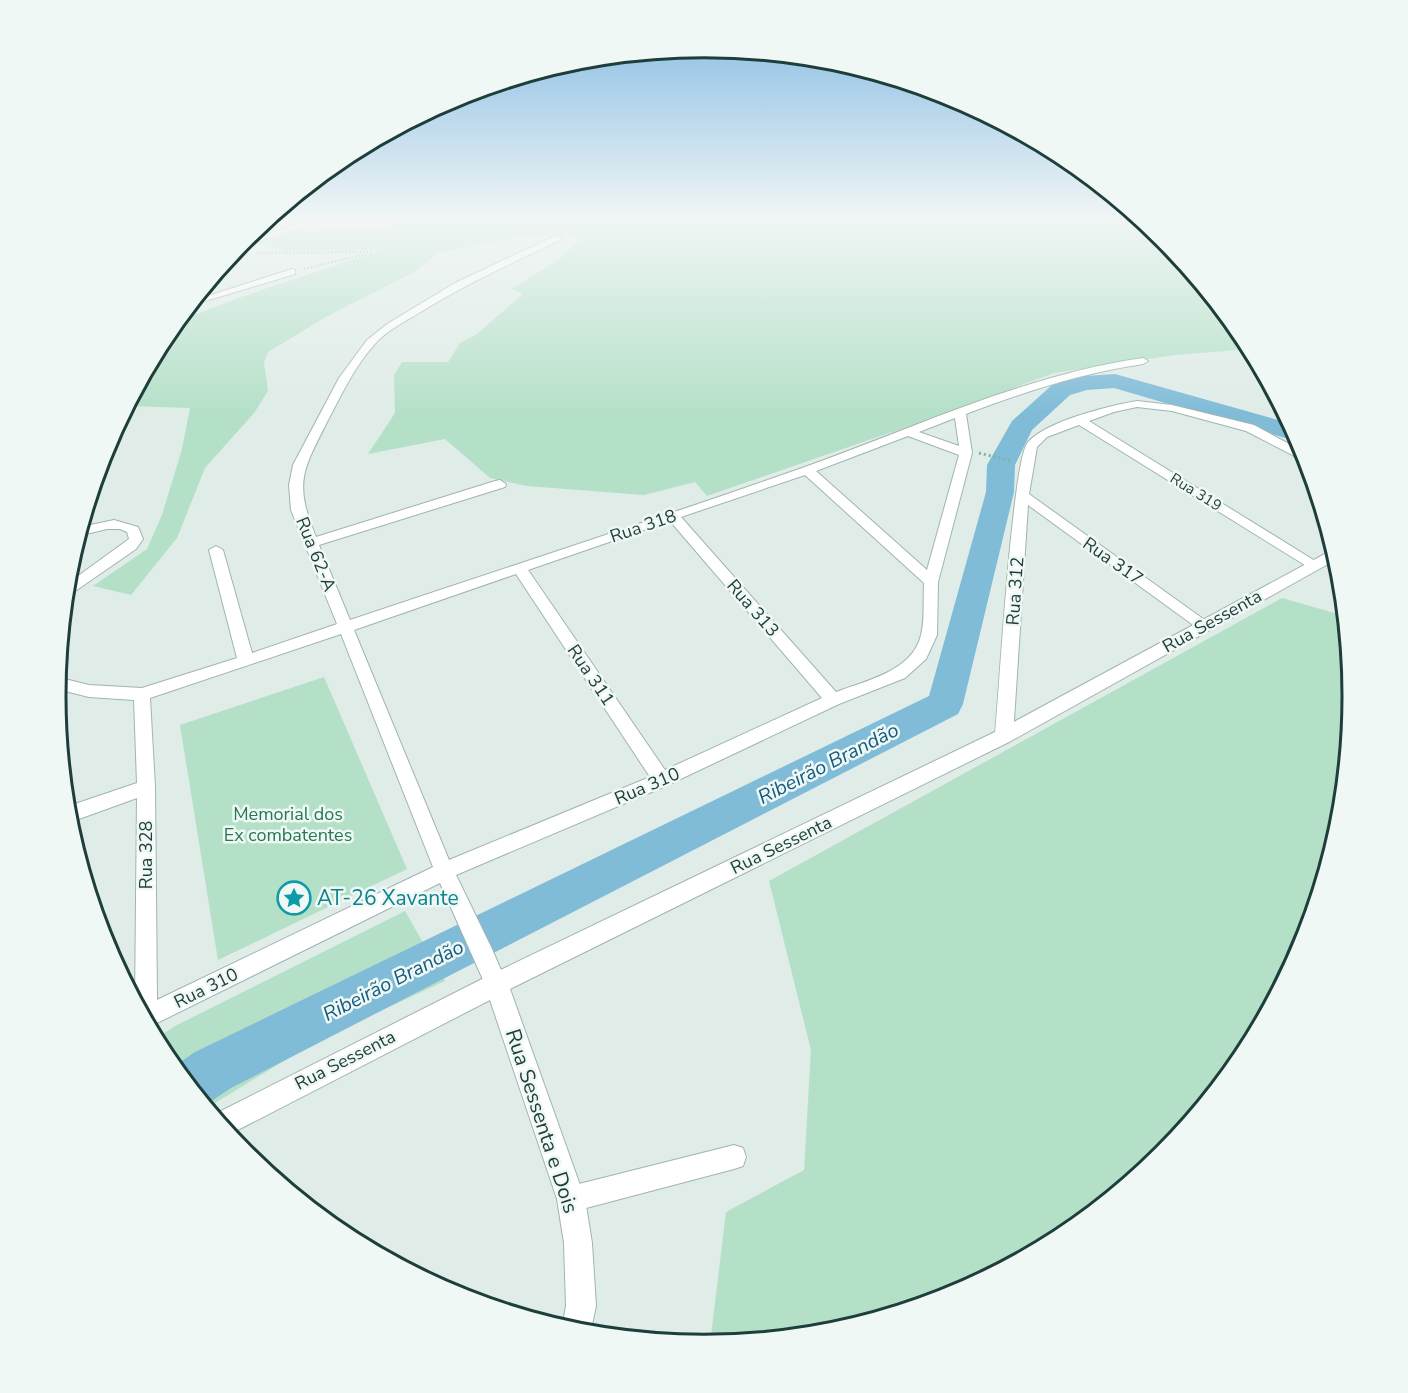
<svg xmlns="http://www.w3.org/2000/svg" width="1408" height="1393" viewBox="0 0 1408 1393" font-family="'Nunito Sans',sans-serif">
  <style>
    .green { fill: #b5e0c8 }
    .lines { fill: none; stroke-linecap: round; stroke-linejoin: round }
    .river { fill: #80bcd8; fill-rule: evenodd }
    .minor-casing { stroke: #a1b4b1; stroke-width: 2 }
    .tertiary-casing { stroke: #a1b4b1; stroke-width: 2 }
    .path-far1 { stroke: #7bb4ab; stroke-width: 2; stroke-dasharray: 1.5 2; stroke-linecap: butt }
    .path { stroke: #7bb4ab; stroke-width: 3; stroke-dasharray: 2 3; stroke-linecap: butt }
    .minor { fill: #fff; fill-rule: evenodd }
    .tertiary { fill: #fff; fill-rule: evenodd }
    .labels { text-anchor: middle; stroke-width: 5; stroke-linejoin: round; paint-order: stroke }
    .far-street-label { font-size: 15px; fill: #1e3e3b; stroke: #f0f8f5 }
    .street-label { font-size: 18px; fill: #1e3e3b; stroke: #f0f8f5 }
    .park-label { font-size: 18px; fill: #247953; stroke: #f0f8f5 }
    .water-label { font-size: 20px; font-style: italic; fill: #125c80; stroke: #f0f8f5 }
    .near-culture-label { font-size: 21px; fill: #0d838f; stroke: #f0f8f5; text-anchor: start }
    .near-street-label { font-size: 21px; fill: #1e3e3b; stroke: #f0f8f5 }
    .rim { fill: none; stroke: #1e3e3b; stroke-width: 3 }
  </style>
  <rect width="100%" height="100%" fill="#dfece8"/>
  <g class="green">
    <polygon points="415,217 1137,217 1163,238 1243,336 1250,349 1175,355 1054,373 924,421 707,496 695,482 644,495 527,486 490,478 445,439 368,454 395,413 394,375 402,362 448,362 460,343 477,334 523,294 511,289 554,263 578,242 573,234 519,236 438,253 414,272 326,317 268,352 264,362 268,391 254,413 205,468 177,538 131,595 93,586 147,549 162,515 182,449 190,408 128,406 165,336 176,322 241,297 382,250 286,251 255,243 300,230 387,228"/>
    <polygon points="1282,598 1345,616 1352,697 1340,823 1303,945 1243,1057 1162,1155 1064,1236 952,1296 830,1333 710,1344 726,1212 804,1170 811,1050 769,881"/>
    <polygon points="324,677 407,869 218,960 180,725"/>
    <polygon points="405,911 445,981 318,1040 207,1108 165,1057 155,1039 175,1026"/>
  </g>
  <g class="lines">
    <polygon class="river" points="1115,374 1289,423 1298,439 1285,438 1114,388 1087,390 1070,395 1032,430 1015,465 1014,492 963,704 958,714 231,1088 207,1104 204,1105 173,1067 195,1052 929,696 986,492 987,465 1012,421 1052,385 1085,376"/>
    <defs>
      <g id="minor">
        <polygon points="322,217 335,217 237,248 242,242"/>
        <path d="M 557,235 L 561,238 L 560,240 C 512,263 464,285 419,313 C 404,322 386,331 374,345 C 354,367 341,396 327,422 C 302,472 294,483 316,537 L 495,481 L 500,480 L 506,484 L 505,487 L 319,545 L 350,620 C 501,569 652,521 802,468 C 914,428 1024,375 1143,358 L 1148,361 L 1143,364 C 1082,373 1024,392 966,414 L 972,453 L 938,582 L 937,635 L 926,659 L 905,678 L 839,704 L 668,785 L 456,875 L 492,949 L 507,984 L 504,991 L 496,995 L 488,991 L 440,883 L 149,1027 L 135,1001 L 137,798 L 68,823 L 66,807 L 137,783 L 134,700 L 89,697 L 57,689 L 57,677 L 89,685 L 142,688 L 237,658 L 209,550 L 216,546 L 223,550 L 252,653 L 337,624 L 291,510 L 289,485 L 293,465 L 339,378 L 367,340 L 387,324 L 455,283 ZM 955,418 L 959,446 L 919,432 ZM 908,436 L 959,455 L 927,570 L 816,471 ZM 805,475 L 924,583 C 923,600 925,619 921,635 C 913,671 865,681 836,692 L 681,517 ZM 670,521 L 822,698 L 665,770 L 528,570 ZM 516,574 L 650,777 L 449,860 L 354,630 ZM 341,634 L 433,867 L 157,1000 L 155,787 L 150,698 Z"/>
        <polygon points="292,269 295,270 295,274 189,306 195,300"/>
        <path d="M 1137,401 L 1172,405 L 1254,425 L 1304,452 L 1306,462 L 1246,431 L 1172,411 L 1137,407 L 1114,412 L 1089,421 L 1320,564 L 1318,567 L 1308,567 L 1079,425 L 1047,437 L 1037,447 L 1029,494 L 1213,626 L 1210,630 L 1200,630 L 1028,505 L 1013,736 L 1010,741 L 1004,743 L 998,741 L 995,736 C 999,696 1012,460 1028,442 C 1047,421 1108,406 1137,401 Z"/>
        <polygon points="114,520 138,527 143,539 136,549 71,594 65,596 67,584 129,539 127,532 120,529 107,529 78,536 81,527"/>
        <polygon points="734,1145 743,1148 746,1157 743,1166 734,1169 571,1212 562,1208 558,1199 562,1190 571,1186"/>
      </g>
      <polygon id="tertiary" points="1334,549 1337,559 1011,741 510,989 585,1199 592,1243 596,1306 590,1334 562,1328 566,1306 564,1243 557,1199 490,1000 230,1134 213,1115 488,976 997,731"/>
    </defs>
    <use href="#minor" class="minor-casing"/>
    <use href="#tertiary" class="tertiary-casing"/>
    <g class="path-far1">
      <polyline points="258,253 373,252"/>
      <polyline points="304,269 366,254"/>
    </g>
    <polyline class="path" points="979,453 1012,461"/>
    <use href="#minor" class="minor"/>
    <use href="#tertiary" class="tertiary"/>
  </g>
  <linearGradient id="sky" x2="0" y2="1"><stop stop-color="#7eb7e2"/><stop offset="0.53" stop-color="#f1f6f5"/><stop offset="1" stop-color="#f1f6f5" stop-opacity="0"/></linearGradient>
  <rect width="1408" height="412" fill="url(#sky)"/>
  <defs>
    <symbol id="sight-ring" viewBox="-11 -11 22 22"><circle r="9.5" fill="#f0f8f5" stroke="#0f9aa8" stroke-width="1.5"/><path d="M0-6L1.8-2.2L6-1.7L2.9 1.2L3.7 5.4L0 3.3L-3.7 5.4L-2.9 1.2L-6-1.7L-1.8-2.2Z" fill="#0f9aa8"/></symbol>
  </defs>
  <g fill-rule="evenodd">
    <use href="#sight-ring" x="275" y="879" width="38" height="38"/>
  </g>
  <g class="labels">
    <g class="far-street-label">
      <text transform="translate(1196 492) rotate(32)" y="5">Rua 319</text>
    </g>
    <g class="street-label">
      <text transform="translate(643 526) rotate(-19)" y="6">Rua 318</text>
      <text transform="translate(316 554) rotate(68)" y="6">Rua 62-A</text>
      <text transform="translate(1113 561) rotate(35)" y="6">Rua 317</text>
      <text transform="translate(1015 591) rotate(-86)" y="6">Rua 312</text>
      <text transform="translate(753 608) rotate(49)" y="6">Rua 313</text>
      <text transform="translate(1212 621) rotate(-29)" y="6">Rua Sessenta</text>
      <text transform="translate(591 675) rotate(56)" y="6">Rua 311</text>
      <text transform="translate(647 786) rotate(-23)" y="6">Rua 310</text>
      <text transform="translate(781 845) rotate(-26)" y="6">Rua Sessenta</text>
      <text transform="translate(146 855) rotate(-90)" y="6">Rua 328</text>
      <text transform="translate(206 988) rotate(-26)" y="6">Rua 310</text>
      <text transform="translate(345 1060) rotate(-27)" y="6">Rua Sessenta</text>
    </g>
    <g class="park-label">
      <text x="288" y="820">Memorial dos<tspan x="288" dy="21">Ex combatentes</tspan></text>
    </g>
    <g class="water-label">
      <text transform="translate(828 763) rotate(-27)" y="7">Ribeirão Brandão</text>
      <text transform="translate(393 980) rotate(-27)" y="7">Ribeirão Brandão</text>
    </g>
    <g class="near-culture-label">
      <text x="317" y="905">AT-26 Xavante</text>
    </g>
    <g class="near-street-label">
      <text transform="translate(542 1121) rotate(72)" y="7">Rua Sessenta e Dois</text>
    </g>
  </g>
  <path d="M0 0H1408V1393H0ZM66 696a638 638 0 1 1 1276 0a638 638 0 1 1-1276 0Z" fill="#f0f8f5" fill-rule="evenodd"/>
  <path class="rim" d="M66 696a638 638 0 1 1 1276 0a638 638 0 1 1-1276 0Z"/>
</svg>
